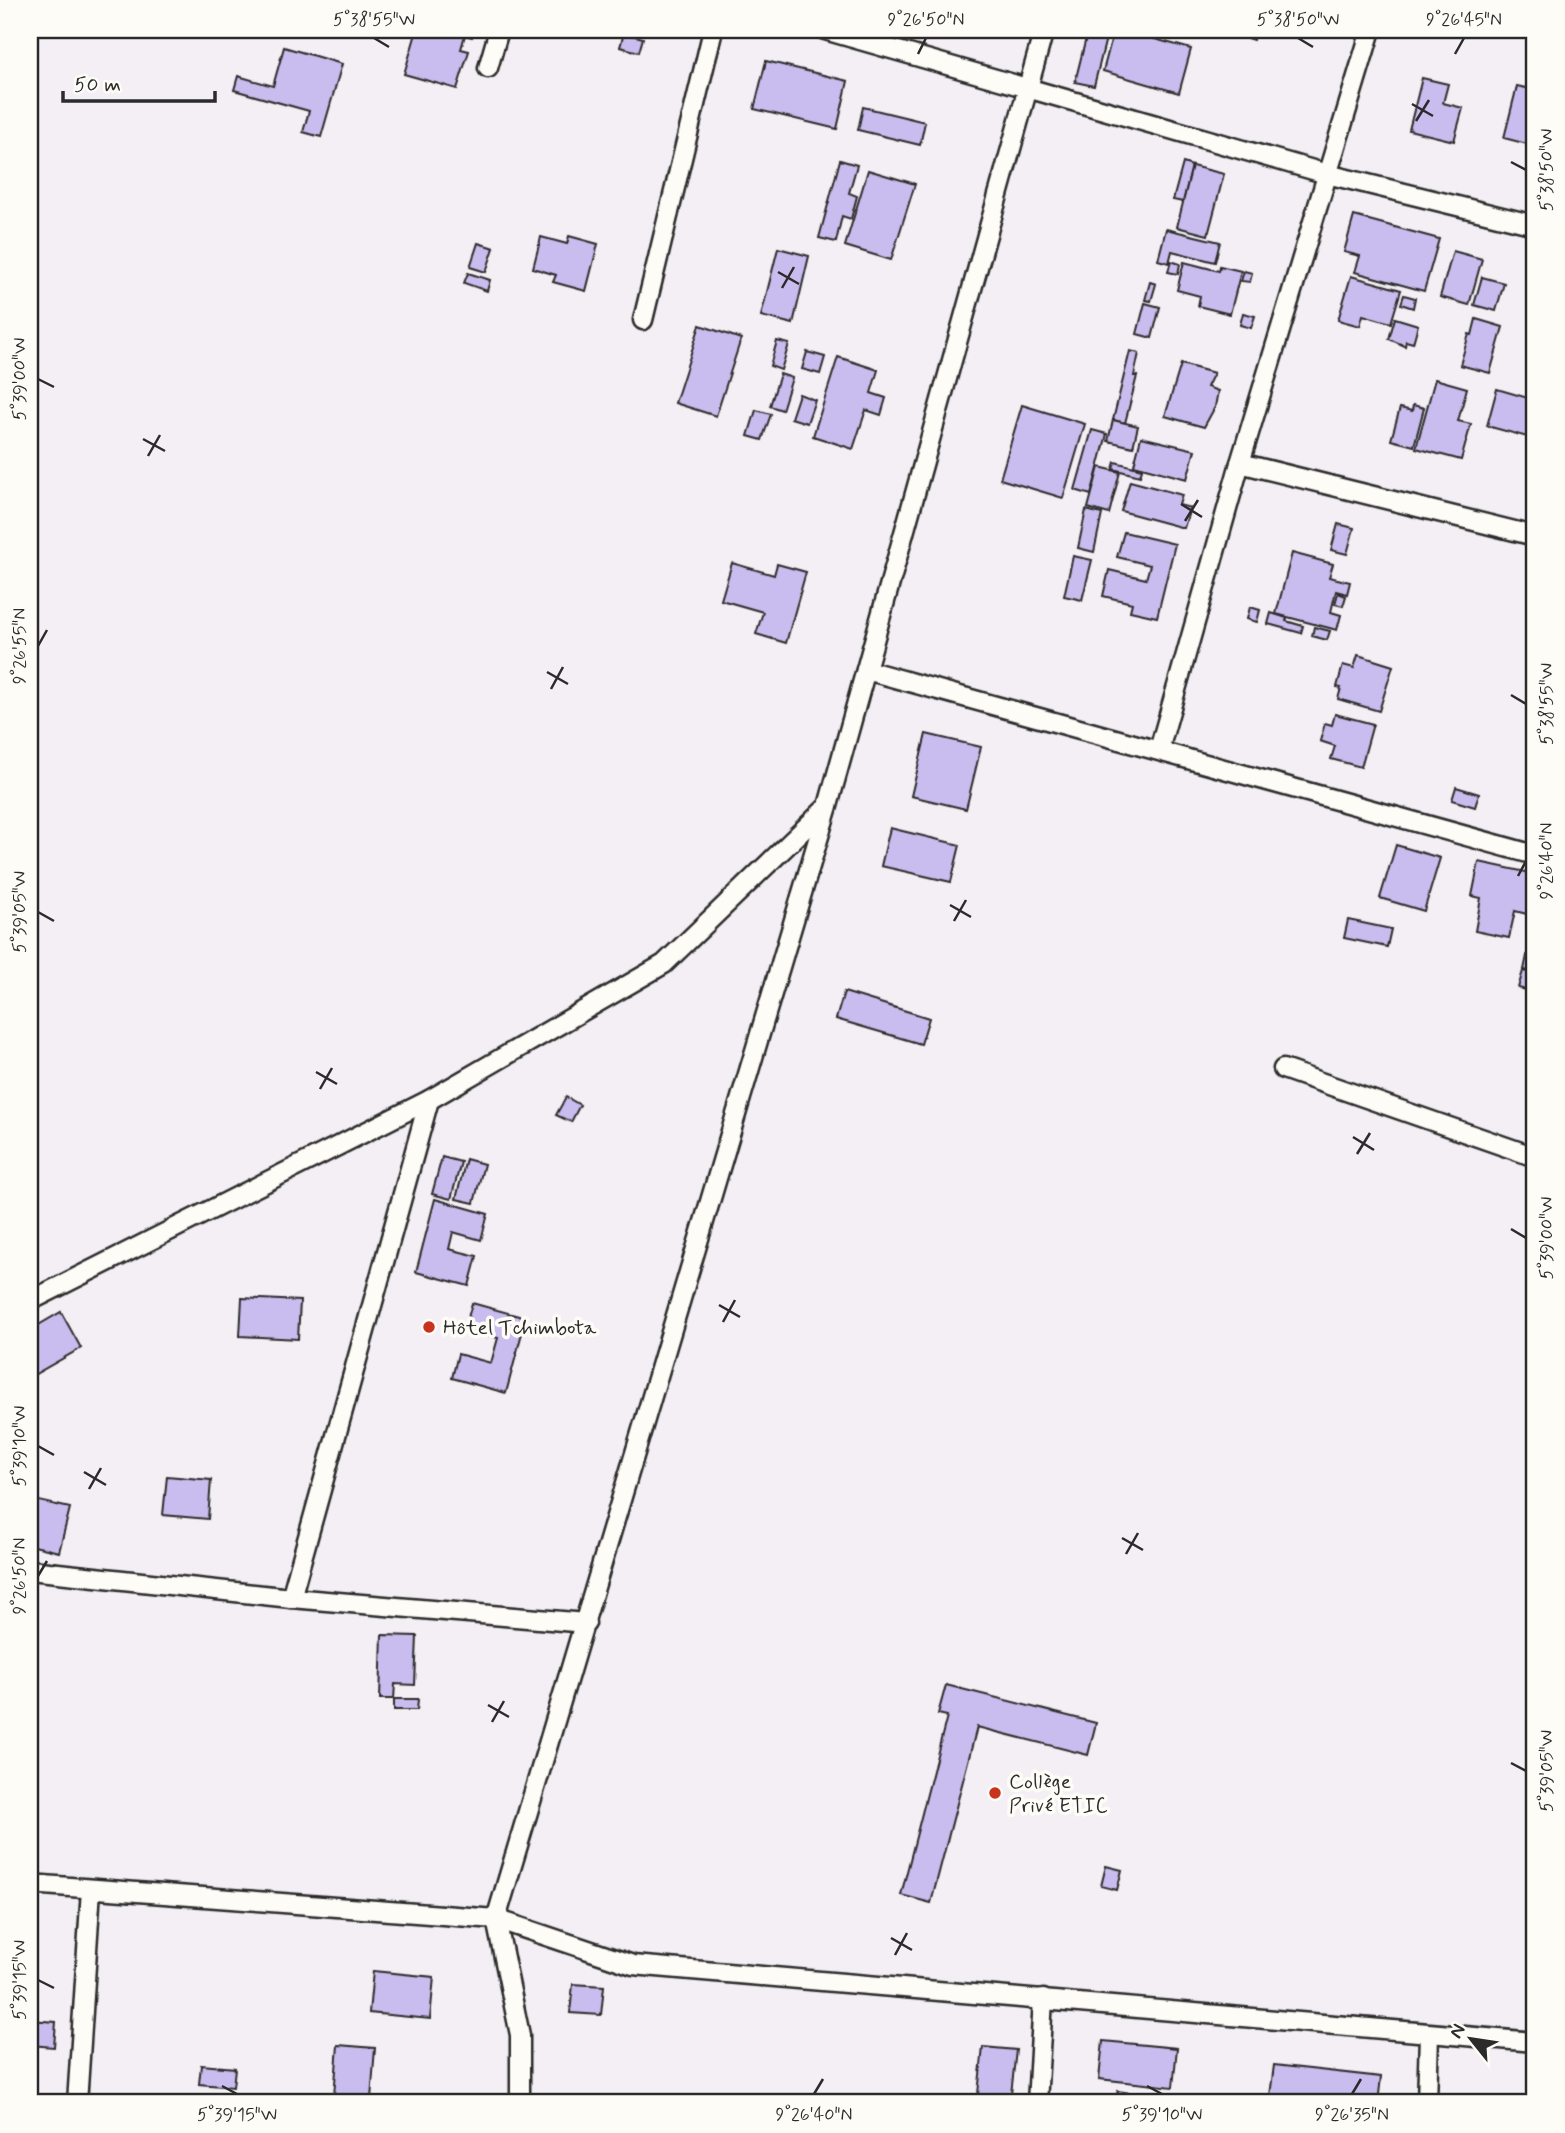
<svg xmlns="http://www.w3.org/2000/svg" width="1565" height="2133" viewBox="0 0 1565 2133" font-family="Mynerve,sans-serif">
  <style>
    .building { fill: #c9bdef; stroke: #2b2b2b; stroke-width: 2 }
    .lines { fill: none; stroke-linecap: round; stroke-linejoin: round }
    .street-casing { stroke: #2b2b2b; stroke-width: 23 }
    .street { stroke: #fdfcf7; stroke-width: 18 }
    .ticks { fill: none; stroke: #2b2b2b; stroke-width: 2.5 }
    .poi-dot { fill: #c8321e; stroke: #fdfcf7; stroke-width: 2.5 }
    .labels { text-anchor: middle; stroke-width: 7; stroke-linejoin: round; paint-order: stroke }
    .poi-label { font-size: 21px; fill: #2b2b2b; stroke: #fdfcf7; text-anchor: start }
    .neatline { fill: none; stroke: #2b2b2b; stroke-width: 2.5 }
    .ticks-label { font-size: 18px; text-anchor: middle; fill: #2b2b2b }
  </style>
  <rect width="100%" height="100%" fill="#f3eff5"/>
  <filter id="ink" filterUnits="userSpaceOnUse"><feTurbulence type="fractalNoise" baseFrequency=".0143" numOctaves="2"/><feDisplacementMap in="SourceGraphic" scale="14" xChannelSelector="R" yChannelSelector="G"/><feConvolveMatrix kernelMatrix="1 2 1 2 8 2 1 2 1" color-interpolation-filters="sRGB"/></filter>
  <g filter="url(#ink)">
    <g class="building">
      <polygon points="417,30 475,30 472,37 465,35 461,49 469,51 457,89 404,74"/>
      <polygon points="1088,30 1108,30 1094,86 1075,82"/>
      <polygon points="1114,30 1122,30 1191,49 1179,93 1103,71"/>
      <polygon points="1222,30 1256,30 1253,40"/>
      <polygon points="1273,30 1291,30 1290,36 1273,32"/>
      <polygon points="624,33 643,38 639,52 620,47"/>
      <polygon points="284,47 342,64 321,137 303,132 309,111 234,90 238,76 273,86"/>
      <polygon points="766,61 848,81 837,129 754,109"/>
      <polygon points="1422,78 1448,84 1443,103 1463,108 1454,141 1409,130"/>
      <polygon points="1517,86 1535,90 1535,146 1504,138"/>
      <polygon points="863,107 925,122 920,145 858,130"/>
      <polygon points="840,160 857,165 849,193 857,196 851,219 842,216 836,242 819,238"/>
      <polygon points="1183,163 1192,166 1183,202 1173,200"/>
      <polygon points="1192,166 1224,174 1208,235 1177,227"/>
      <polygon points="868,170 915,184 891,260 845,246"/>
      <polygon points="1354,216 1439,239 1424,291 1355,272 1360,256 1344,252"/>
      <polygon points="1166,229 1220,242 1215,262 1172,251 1169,263 1158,260"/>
      <polygon points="569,236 598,244 586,291 553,282 556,275 533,268 541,237 567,244"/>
      <polygon points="478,243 494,248 486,272 470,267"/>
      <polygon points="778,248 809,256 793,324 761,316"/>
      <polygon points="1453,251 1482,259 1469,305 1440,297"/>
      <polygon points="1171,261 1180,264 1178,274 1168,272"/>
      <polygon points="1184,262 1219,271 1220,266 1241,271 1230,314 1198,306 1200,296 1177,290"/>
      <polygon points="1244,271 1252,273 1250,282 1241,281"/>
      <polygon points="468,273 490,280 487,291 464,283"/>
      <polygon points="1351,276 1401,290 1391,323 1363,315 1360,326 1338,320"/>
      <polygon points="1482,277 1504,283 1496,311 1474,305"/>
      <polygon points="1150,282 1156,284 1151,301 1145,300"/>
      <polygon points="1404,295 1415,298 1413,308 1401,304"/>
      <polygon points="1145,303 1160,307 1152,338 1137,334"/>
      <polygon points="1243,313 1255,316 1251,328 1240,325"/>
      <polygon points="1395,318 1418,325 1413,343 1406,341 1405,346 1389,339"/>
      <polygon points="1476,319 1503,327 1490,373 1460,365 1469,334 1472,335"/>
      <polygon points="700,325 741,339 716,416 675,403"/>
      <polygon points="777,341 789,344 781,370 770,366"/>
      <polygon points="1130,351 1139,353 1134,376 1137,376 1125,423 1113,420"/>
      <polygon points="807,352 825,357 820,374 802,369"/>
      <polygon points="838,357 878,370 871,393 886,398 881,415 866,410 853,449 813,436"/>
      <polygon points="1181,364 1214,373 1207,387 1218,391 1215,407 1204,427 1165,416"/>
      <polygon points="780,374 792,378 782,410 770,406"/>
      <polygon points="1435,379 1467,388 1458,421 1471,424 1461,460 1416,448"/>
      <polygon points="1497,389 1535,400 1535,439 1487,426"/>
      <polygon points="799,394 815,400 807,423 791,418"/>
      <polygon points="1022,405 1085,424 1063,498 1000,479"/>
      <polygon points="1413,405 1424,408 1414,446 1391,440 1400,408 1412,411"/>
      <polygon points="756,410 771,414 762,440 748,436"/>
      <polygon points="1113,420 1138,426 1133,447 1108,441"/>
      <polygon points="1092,430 1107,434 1091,495 1075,490"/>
      <polygon points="1141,437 1195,450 1187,479 1134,465"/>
      <polygon points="1115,462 1142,469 1140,476 1113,469"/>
      <polygon points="1099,467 1120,472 1109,514 1088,508"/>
      <polygon points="1130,481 1182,495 1179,505 1190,508 1184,528 1121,511"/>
      <polygon points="1086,510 1102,514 1094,552 1078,548"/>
      <polygon points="1338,524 1354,528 1347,554 1331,550"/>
      <polygon points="1124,532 1175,544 1157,617 1130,611 1132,603 1103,596 1109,570 1146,579 1150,565 1117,557"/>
      <polygon points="1292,553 1333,564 1329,577 1350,582 1347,594 1336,591 1331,612 1341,615 1337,630 1276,614"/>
      <polygon points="1073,556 1092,560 1082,600 1064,596"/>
      <polygon points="732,563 774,575 777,564 806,572 786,643 756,634 763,612 721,600"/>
      <polygon points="1338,593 1346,596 1343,606 1335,604"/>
      <polygon points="1250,607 1260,610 1257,622 1247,619"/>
      <polygon points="1271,613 1287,618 1286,621 1303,626 1301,633 1268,624"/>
      <polygon points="1535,620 1535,644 1528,641"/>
      <polygon points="1314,627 1330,631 1327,640 1312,636"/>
      <polygon points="1358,655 1393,666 1379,711 1338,699 1341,688 1337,687 1343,665 1354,668"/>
      <polygon points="1335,714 1373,724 1361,767 1331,759 1335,746 1320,741 1325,723 1332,725"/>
      <polygon points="926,734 981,747 966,809 911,796"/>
      <polygon points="1456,787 1479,794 1475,807 1452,800"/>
      <polygon points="890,828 960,845 951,882 881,866"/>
      <polygon points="1396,845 1440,858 1424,911 1380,898"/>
      <polygon points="1479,862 1535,874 1535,892 1531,915 1515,911 1509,938 1475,931 1481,898 1472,896"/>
      <polygon points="1348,920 1391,929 1387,947 1344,938"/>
      <polygon points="1530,941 1535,943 1535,972 1524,970"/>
      <polygon points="1523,971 1535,974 1535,992 1518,988"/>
      <polygon points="844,992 929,1018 921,1044 836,1019"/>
      <polygon points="566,1097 580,1105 571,1122 556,1115"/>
      <polygon points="442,1157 461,1162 451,1199 432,1194"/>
      <polygon points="466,1159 484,1164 474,1203 456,1199"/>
      <polygon points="435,1199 488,1214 481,1240 453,1232 449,1249 477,1256 469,1286 416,1272"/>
      <polygon points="242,1298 300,1301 298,1339 240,1336"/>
      <polygon points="472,1303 526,1318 506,1393 452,1378 458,1354 491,1363 498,1338 465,1329"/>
      <polygon points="61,1312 81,1348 30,1377 30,1330"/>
      <polygon points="167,1476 211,1480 208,1519 163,1515"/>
      <polygon points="30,1499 70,1508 59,1552 30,1545"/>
      <polygon points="382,1635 417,1636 415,1685 395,1684 394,1699 380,1699"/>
      <polygon points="946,1685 1096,1723 1088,1755 977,1727 931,1903 901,1895 947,1716 938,1714"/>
      <polygon points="394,1699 418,1699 417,1710 394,1710"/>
      <polygon points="1106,1866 1122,1870 1117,1890 1101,1886"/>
      <polygon points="373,1971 434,1977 430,2019 369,2013"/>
      <polygon points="573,1984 604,1986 601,2015 570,2013"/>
      <polygon points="30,2020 56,2022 54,2047 30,2045"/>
      <polygon points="1103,2041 1177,2048 1173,2087 1099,2079"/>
      <polygon points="338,2045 375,2048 371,2099 334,2096"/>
      <polygon points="983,2047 1016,2050 1010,2103 977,2103"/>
      <polygon points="201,2065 235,2068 233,2087 199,2084"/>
      <polygon points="1274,2065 1381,2077 1378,2103 1269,2103"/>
      <polygon points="1118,2091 1137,2094 1137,2100 1117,2098"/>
    </g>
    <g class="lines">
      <defs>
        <g id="street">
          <polyline points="825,30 1327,174 1535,225"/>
          <polyline points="488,68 499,30"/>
          <polyline points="643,320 713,30"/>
          <polyline points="1240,463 1535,536"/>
          <polyline points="866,670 1535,855"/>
          <polyline points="1159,750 1240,463 1371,30"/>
          <polyline points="1283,1069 1535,1157"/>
          <polyline points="30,1301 429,1100 664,964 827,807"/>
          <polyline points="30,1570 291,1598 586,1623"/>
          <polyline points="291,1598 429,1100"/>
          <polyline points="30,1884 496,1919 633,1965 1535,2042"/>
          <polyline points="77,2103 91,1889"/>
          <polyline points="520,2103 520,2035 496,1919 828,806 1044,30"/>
          <polyline points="1037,2103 1043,1999"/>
          <polyline points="1427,2103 1429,2034"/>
        </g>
      </defs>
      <use href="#street" class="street-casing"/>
      <use href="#street" class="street"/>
    </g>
  </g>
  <path class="ticks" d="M 374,38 L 389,47M 1298,38 L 1313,47M 918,54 L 926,38M 1455,54 L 1464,38M 1412,104 L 1433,116M 1416,121 L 1429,100M 1511,162 L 1526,170M 778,272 L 799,284M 782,288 L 794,267M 38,379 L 54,387M 143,439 L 165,451M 148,456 L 160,435M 1181,504 L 1202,517M 1185,521 L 1198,500M 38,646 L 47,630M 547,672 L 568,684M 551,689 L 563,667M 1511,695 L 1526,704M 1518,876 L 1526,861M 950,905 L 971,917M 38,912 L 54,921M 954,921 L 966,900M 316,1072 L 337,1084M 320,1089 L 332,1068M 1353,1137 L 1374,1150M 1357,1154 L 1370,1133M 1511,1229 L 1526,1238M 719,1305 L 740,1317M 723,1322 L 735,1300M 38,1446 L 54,1455M 84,1472 L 106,1485M 89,1489 L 101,1468M 1122,1538 L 1143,1550M 1126,1554 L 1138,1533M 38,1576 L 47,1561M 488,1705 L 509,1717M 492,1722 L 504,1701M 1511,1763 L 1526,1771M 891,1938 L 912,1950M 895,1955 L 907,1933M 38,1980 L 54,1988M 222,2086 L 237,2094M 1147,2086 L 1162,2094M 814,2094 L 823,2079M 1352,2094 L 1361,2079"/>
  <g class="poi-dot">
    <circle cx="429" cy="1327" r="7"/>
    <circle cx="995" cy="1793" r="7"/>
  </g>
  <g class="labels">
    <g class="poi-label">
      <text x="443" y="1334">Hôtel Tchimbota</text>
      <text x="1009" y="1788">Collège<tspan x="1009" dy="24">Privé ETIC</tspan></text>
    </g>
  </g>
  <rect width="1565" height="2133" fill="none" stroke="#fdfcf7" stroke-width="77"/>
  <g transform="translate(1471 2039) rotate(300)" stroke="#fdfcf7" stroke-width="5" paint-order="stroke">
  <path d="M0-5L12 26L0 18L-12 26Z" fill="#2b2b2b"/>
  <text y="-10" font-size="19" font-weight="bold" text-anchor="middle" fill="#2b2b2b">N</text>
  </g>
  <path d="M63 91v10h152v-10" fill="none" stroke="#2b2b2b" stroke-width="3.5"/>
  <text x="74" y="91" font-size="21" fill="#2b2b2b" stroke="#fdfcf7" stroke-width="5" paint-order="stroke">50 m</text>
  <rect x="38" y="38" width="1488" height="2056" class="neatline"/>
  <g class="ticks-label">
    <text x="374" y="25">5°38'55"W</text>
    <text x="926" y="25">9°26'50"N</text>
    <text x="1298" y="25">5°38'50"W</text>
    <text x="1464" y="25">9°26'45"N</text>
    <text transform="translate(1546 170) rotate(-90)" y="6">5°38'50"W</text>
    <text transform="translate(19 379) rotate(-90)" y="6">5°39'00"W</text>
    <text transform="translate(19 646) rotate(-90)" y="6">9°26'55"N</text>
    <text transform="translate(1546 704) rotate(-90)" y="6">5°38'55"W</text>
    <text transform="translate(1546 861) rotate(-90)" y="6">9°26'40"N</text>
    <text transform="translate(19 912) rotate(-90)" y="6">5°39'05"W</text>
    <text transform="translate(1546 1238) rotate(-90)" y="6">5°39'00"W</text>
    <text transform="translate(19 1446) rotate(-90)" y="6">5°39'10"W</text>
    <text transform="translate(19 1576) rotate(-90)" y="6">9°26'50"N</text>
    <text transform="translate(1546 1771) rotate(-90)" y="6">5°39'05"W</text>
    <text transform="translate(19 1980) rotate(-90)" y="6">5°39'15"W</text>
    <text x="237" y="2120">5°39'15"W</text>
    <text x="814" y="2120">9°26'40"N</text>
    <text x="1162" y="2120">5°39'10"W</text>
    <text x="1352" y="2120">9°26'35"N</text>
  </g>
</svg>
